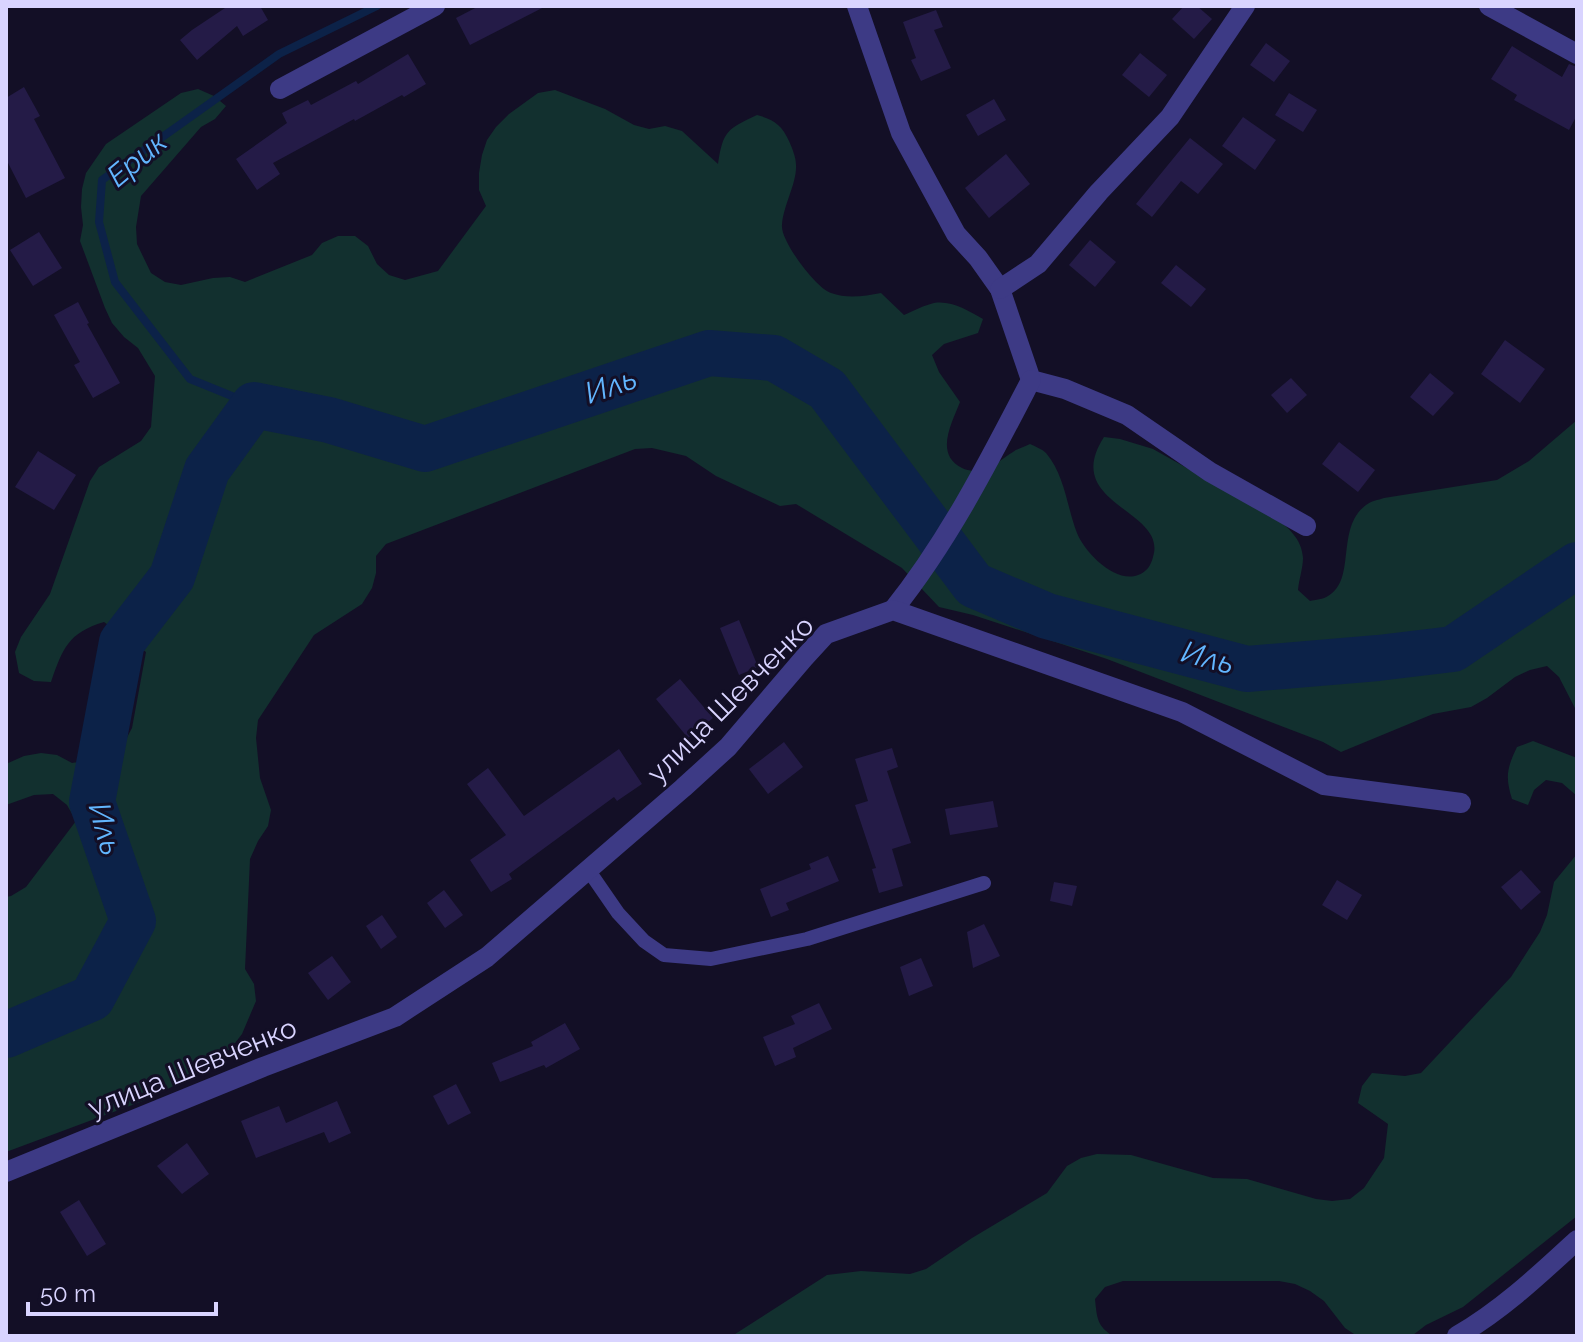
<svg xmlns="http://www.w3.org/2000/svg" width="1583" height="1342" viewBox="0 0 1583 1342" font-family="Raleway,sans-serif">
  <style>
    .green { fill: #12302f }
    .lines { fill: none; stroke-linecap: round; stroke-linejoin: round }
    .stream { stroke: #0c2248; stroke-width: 8 }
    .river { stroke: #0c2248; stroke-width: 46 }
    .building { fill: #241b47 }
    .service { stroke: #3d3a85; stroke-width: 14 }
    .minor { stroke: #3d3a85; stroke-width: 20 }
    .labels { text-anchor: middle; stroke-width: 6; stroke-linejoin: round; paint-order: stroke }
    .street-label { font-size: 28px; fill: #d9d4ff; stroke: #130f26 }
    .water-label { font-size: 30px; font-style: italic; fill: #62b6ff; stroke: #130f26 }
  </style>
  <rect width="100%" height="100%" fill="#130f26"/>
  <g class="green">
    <path d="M 198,89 L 214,96 L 226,106 L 215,119 L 201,127 L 141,196 L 136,227 L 137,244 L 151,273 L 165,282 L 181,285 L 213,278 L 230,277 L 245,282 L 312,255 L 322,243 L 338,236 L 355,236 L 368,246 L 377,264 L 389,275 L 405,280 L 438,271 L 486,206 L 479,190 L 479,173 L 482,155 L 487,140 L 496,127 L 509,114 L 538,93 L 555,90 L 605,109 L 634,125 L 649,129 L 665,126 L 682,131 L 718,164 C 723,131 727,129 757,115 C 773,119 782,125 789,141 C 792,148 796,157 796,165 C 797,183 783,206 782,225 C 780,241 817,289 831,293 C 847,299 865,296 881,293 L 904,315 C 913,311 925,305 934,303 C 951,300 969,311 983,319 L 978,333 L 944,344 L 932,355 L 939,372 L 960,402 C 952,423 934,454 962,468 C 970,472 978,471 986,468 C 997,465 1004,457 1013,452 C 1018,448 1025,447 1030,444 C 1036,447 1042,449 1046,453 C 1065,475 1067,508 1077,533 C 1085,553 1116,584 1138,575 C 1147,572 1151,565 1153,557 C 1168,509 1060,505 1104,437 L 1120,439 L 1153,449 L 1274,517 C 1288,527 1302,539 1303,558 C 1303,568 1299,579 1298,590 L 1310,601 C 1315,600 1324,599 1328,596 C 1357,580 1335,528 1366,505 C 1371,501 1378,500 1384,498 L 1497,480 L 1529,461 L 1577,420 L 1577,712 L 1559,677 L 1547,666 L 1530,670 L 1515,677 L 1487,698 L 1471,707 L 1433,714 L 1341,752 L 1323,742 L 1107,659 L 973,615 L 939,607 L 902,568 L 796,504 L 780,506 L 716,476 L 686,456 L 652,448 L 635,449 L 386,544 L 376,556 L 376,573 L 372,588 L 362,604 L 314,635 L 258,720 L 256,738 L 260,778 L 271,810 L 268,826 L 258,841 L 250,859 L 245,969 L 254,984 L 256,1001 L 242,1034 L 232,1047 L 206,1070 L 143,1101 L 6,1152 L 6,897 L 11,896 L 26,887 L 76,821 L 67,805 L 53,794 L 34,795 L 6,805 L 6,764 L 24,756 L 41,753 L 57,755 L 72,763 L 114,756 L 124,743 L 132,728 L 146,652 L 104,622 C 68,633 63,648 51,682 L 34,681 L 19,673 L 15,652 L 21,637 L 50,594 L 90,481 L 99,467 L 141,441 L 151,427 L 155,376 L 138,348 L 124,337 L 112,323 L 105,308 L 80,241 L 83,225 L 81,207 L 82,189 L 86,173 L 106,144 L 181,93 Z"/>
    <path d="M 1533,741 L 1577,758 L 1577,796 L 1562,783 L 1546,780 L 1534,790 L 1528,805 L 1512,799 C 1505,777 1507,768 1517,747 Z"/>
    <path d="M 1577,854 L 1577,1216 L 1463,1307 L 1426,1325 L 1413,1335 L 1357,1336 L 1345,1328 L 1324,1301 L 1310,1291 L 1295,1284 L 1279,1281 L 1123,1281 L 1105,1287 L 1095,1299 C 1097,1318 1097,1326 1113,1336 L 732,1336 L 827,1275 L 861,1271 L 910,1274 L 926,1269 L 972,1238 L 1047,1193 L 1067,1166 L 1081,1158 L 1097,1154 L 1131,1155 L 1213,1178 L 1247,1179 L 1316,1199 L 1332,1201 L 1350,1199 L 1364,1188 L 1384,1158 L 1388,1124 L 1358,1103 L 1362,1086 L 1372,1073 L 1405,1076 L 1421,1073 L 1511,977 L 1540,932 L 1547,915 L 1554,882 Z"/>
  </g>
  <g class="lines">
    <polyline class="stream" points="254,405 190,379 115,282 99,222 102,180 279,54 377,6"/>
    <polyline class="river" points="6,1035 92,998 133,921 92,802 122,642 172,577 207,470 254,405 329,420 425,449 709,353 774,358 827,389 974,585 1047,616 1247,669 1378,658 1453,649 1577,565"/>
  </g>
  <g class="building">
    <polygon points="224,6 260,6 268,20 243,36 237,26 197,60 180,40 192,30 225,8"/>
    <polygon points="479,6 546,6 470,45 456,18"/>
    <polygon points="1184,6 1197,6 1212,19 1194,39 1172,19"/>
    <polygon points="936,10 943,27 934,30 951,68 921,81 911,60 916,58 903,22"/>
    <polygon points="1266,43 1290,61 1274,82 1250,65"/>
    <polygon points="1512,46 1562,77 1569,64 1577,67 1577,115 1569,130 1514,100 1517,95 1491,79"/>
    <polygon points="1140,53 1167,75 1149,97 1122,75"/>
    <polygon points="408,54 426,84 404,97 402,95 355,121 354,119 273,163 280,174 257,190 236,159 287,123 282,113 308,100 311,105 356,81 358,84"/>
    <polygon points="24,87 40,116 34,119 65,178 26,198 6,159 6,98"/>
    <polygon points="1289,93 1317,110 1303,132 1275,115"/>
    <polygon points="994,99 1006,120 978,136 966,115"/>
    <polygon points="1243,117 1276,140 1255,170 1222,146"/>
    <polygon points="1190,138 1223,164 1198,194 1181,181 1152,217 1136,204"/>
    <polygon points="1006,154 1030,184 989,218 965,188"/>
    <polygon points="39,232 62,268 33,286 10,250"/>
    <polygon points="1090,240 1116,262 1095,287 1069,265"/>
    <polygon points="1176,265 1206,289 1191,307 1161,283"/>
    <polygon points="78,302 89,323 87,324 120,383 93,398 74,365 80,362 54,315"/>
    <polygon points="1505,340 1545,369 1520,403 1481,374"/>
    <polygon points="1430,373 1454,393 1433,416 1410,397"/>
    <polygon points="1291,378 1307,395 1287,413 1271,395"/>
    <polygon points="1339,442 1375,470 1358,492 1322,464"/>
    <polygon points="38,451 76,475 54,510 15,487"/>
    <polygon points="739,620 758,667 739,675 720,628"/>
    <polygon points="680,679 713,718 688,738 656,699"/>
    <polygon points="784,742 803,767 768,794 749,769"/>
    <polygon points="892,748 898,767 887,771 911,843 892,849 903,886 879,893 872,869 876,868 855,805 868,801 855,759"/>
    <polygon points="619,749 642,784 617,801 614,797 509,874 512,879 491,892 470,860 506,835 467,784 488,768 524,816"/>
    <polygon points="993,801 998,827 950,835 945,809"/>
    <polygon points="828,856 839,881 786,903 789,910 771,917 760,889 811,869 809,864"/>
    <polygon points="1521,870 1541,892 1521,910 1501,887"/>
    <polygon points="1337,880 1362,895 1347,920 1322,905"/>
    <polygon points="1054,882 1077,886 1072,906 1050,901"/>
    <polygon points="444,890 463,915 445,928 427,903"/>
    <polygon points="382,915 397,937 381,949 366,926"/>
    <polygon points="984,924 1000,956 973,968 967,932"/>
    <polygon points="332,956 351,982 328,1000 308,973"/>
    <polygon points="921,958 933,986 909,996 900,967"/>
    <polygon points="819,1003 832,1029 793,1048 796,1057 775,1066 763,1037 795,1024 791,1016"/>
    <polygon points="565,1023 580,1049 546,1068 544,1065 500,1082 492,1063 533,1046 531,1042"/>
    <polygon points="456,1084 471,1113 448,1125 433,1096"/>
    <polygon points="337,1101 351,1133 329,1143 324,1132 256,1158 241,1121 279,1106 286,1123"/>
    <polygon points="187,1143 209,1174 182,1194 157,1166"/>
    <polygon points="79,1200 106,1244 87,1256 60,1212"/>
  </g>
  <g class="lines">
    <polyline class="service" points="589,871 618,913 644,941 664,955 711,959 807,939 984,883"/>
    <g class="minor">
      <polyline points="857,6 901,133 956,234 978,258 1000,289 1031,380 1065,389 1127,415 1210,472 1306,526"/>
      <polyline points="1489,6 1577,54"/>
      <polyline points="280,89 435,6"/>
      <polyline points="1000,289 1038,264 1099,192 1170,117 1245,6"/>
      <path d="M 893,610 C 949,540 990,459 1031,380"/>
      <polyline points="6,1172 263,1067 395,1017 487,957 683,788 728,747 804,658 826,634 893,610 1182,712 1324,785 1461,803"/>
      <path d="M 1457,1336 C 1502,1310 1539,1275 1577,1240"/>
    </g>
  </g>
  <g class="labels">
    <g class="street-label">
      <text transform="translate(730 699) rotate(-45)" y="10">улица Шевченко</text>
      <text transform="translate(192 1067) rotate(-22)" y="10">улица Шевченко</text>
    </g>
    <g class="water-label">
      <text transform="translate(137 159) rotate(-40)" y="10">Ерик</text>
      <text transform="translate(611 386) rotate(-19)" y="10">Иль</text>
      <text transform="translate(1208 658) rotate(15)" y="10">Иль</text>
      <text transform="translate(105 829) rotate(75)" y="10">Иль</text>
    </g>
  </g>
  <rect width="1583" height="1342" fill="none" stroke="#d9d4ff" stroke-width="16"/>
  <path d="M28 1302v12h188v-12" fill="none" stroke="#d9d4ff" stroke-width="4"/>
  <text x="40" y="1302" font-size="24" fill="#d9d4ff" stroke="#130f26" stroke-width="6" paint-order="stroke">50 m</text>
</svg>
